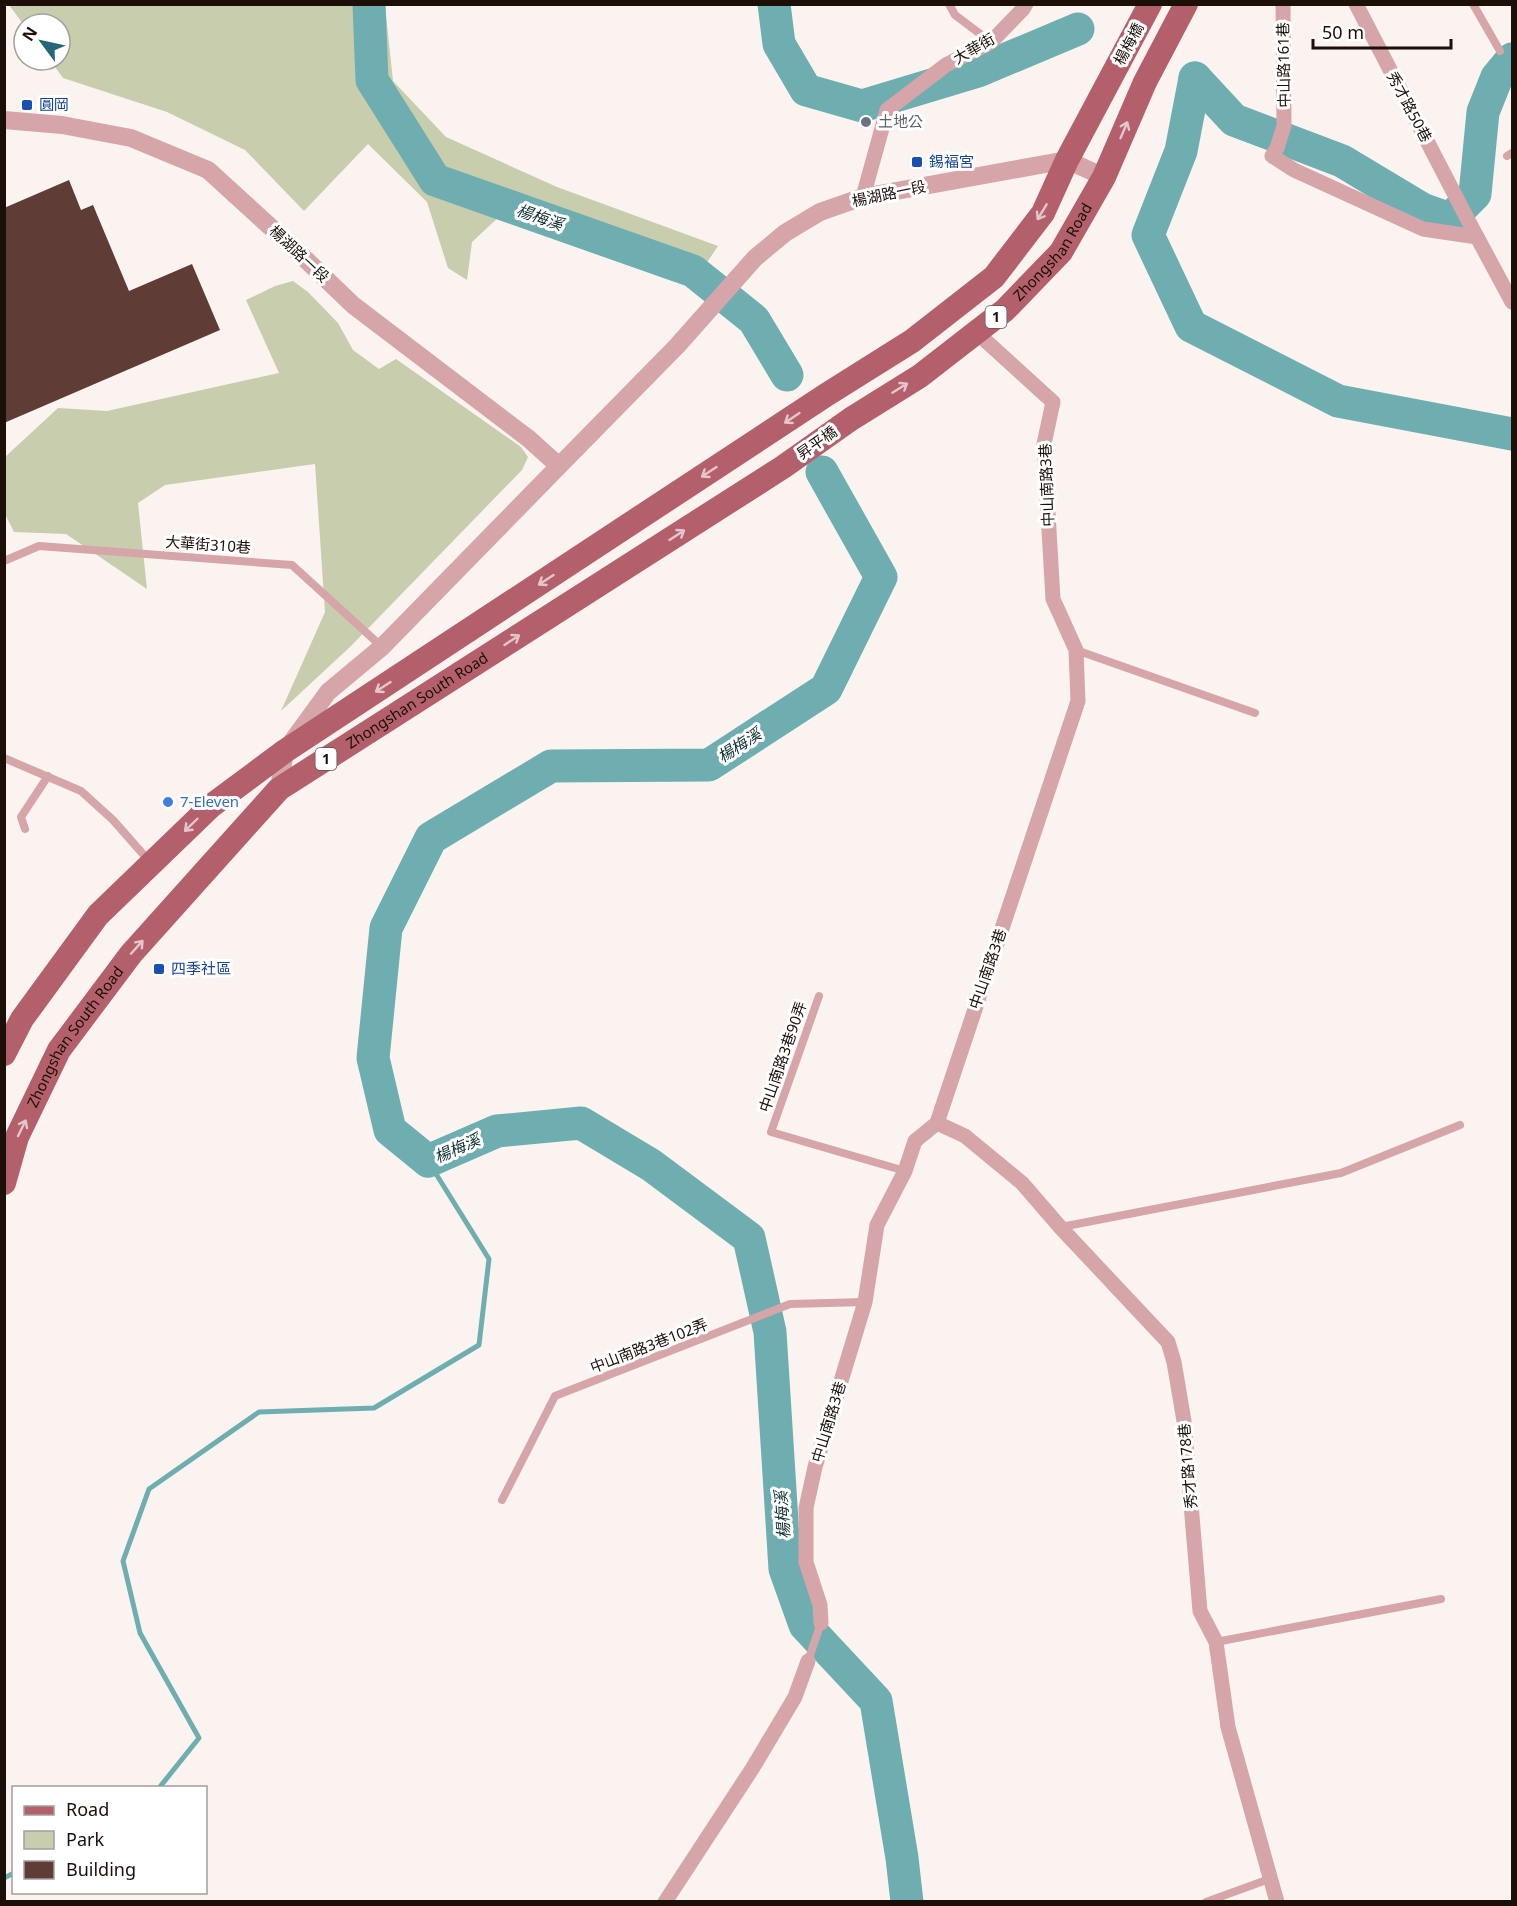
<svg xmlns="http://www.w3.org/2000/svg" width="1517" height="1906" viewBox="0 0 1517 1906" font-family="'Noto Sans','Noto Sans TC',sans-serif">
  <style>
    .green { fill: #c8cdae }
    .lines { fill: none; stroke-linecap: round; stroke-linejoin: round }
    .stream { stroke: #6eaeb1; stroke-width: 5 }
    .river { stroke: #6eaeb1; stroke-width: 33 }
    .building { fill: #5f3d36 }
    .service { stroke: #d5a5aa; stroke-width: 8 }
    .minor { stroke: #d5a5aa; stroke-width: 15 }
    .tertiary { stroke: #d5a5aa; stroke-width: 18 }
    .primary { stroke: #b3606c; stroke-width: 24 }
    .oneway { stroke: #e4c7cc }
    .transit-dot { fill: #1a4fb4; stroke: #fff; stroke-width: 2 }
    .worship-dot { fill: #6b7280; stroke: #fff; stroke-width: 2 }
    .shop-dot { fill: #3f7fe0; stroke: #fff; stroke-width: 2 }
    .labels { text-anchor: middle; stroke-width: 6; stroke-linejoin: round; paint-order: stroke }
    .shield { fill: #fff; stroke: #5f5752; stroke-width: 1.5 }
    .shield-label { font-size: 14px; font-weight: bold; fill: #1b0f08 }
    .street-label { font-size: 15px; fill: #1b0f08; stroke: #fff }
    .transit-label { font-size: 15px; fill: #164399; stroke: #fff; text-anchor: start }
    .worship-label { font-size: 15px; fill: #5b616d; stroke: #fff; text-anchor: start }
    .shop-label { font-size: 15px; fill: #366cbe; stroke: #fff; text-anchor: start }
    .water-label { font-size: 16px; font-style: italic; fill: #0f3032; stroke: #fff }
  </style>
  <rect width="100%" height="100%" fill="#fbf3ef"/>
  <g class="green">
    <polygon points="9,5 385,5 393,81 446,137 557,187 718,246 706,264 519,198 472,242 467,280 448,268 427,202 368,144 304,211 245,150 167,112 63,78 50,60 60,60 60,24 24,25"/>
    <polygon points="293,281 308,292 338,323 353,350 379,369 396,359 521,447 528,457 522,470 351,646 281,711 325,612 315,464 165,485 138,503 147,589 66,534 14,532 5,514 5,457 58,408 107,411 279,373 246,300 275,286"/>
  </g>
  <g class="lines">
    <g class="stream">
      <polyline points="159,1788 199,1738 140,1633 123,1561 149,1489 259,1412 374,1408 479,1345 489,1259 428,1161"/>
      <polyline points="4,1878 14,1873"/>
    </g>
    <g class="river">
      <polyline points="369,4 372,80 435,180 693,271 754,320 787,375"/>
      <polyline points="774,4 779,44 806,90 862,106 978,71 1078,29"/>
      <polyline points="1195,78 1181,151 1148,235 1191,326 1338,401 1512,434"/>
      <polyline points="1195,78 1234,120 1342,161 1422,209 1450,219 1475,194 1483,112 1497,77 1512,59"/>
      <polyline points="822,472 881,577 826,689 709,765 551,766 431,838 386,928 373,1058 390,1130 428,1161 497,1131 581,1123 651,1165 749,1238 770,1332 785,1569 805,1625 876,1701 902,1858 907,1902"/>
    </g>
  </g>
  <polygon class="building" points="69,180 81,210 93,205 129,291 192,264 220,330 4,423 4,208"/>
  <g class="lines">
    <g class="service">
      <polyline points="949,4 955,15 991,42"/>
      <polyline points="1473,4 1500,51"/>
      <polyline points="1507,156 1512,153"/>
      <polyline points="4,561 39,546 292,565 381,646"/>
      <polyline points="1076,650 1255,713"/>
      <polyline points="4,758 81,791 113,820 150,862"/>
      <polyline points="25,829 21,817 48,776"/>
      <polyline points="819,996 771,1132 905,1171"/>
      <polyline points="1061,1227 1341,1173 1460,1125"/>
      <polyline points="502,1500 555,1396 790,1304 865,1302"/>
      <polyline points="1216,1642 1441,1599"/>
      <polyline points="808,1661 821,1623"/>
      <polyline points="1206,1902 1272,1878"/>
    </g>
    <g class="minor">
      <polyline points="1283,4 1284,126 1277,148 1272,156 1294,170 1423,229 1477,237"/>
      <polyline points="1356,4 1470,224 1512,302"/>
      <polyline points="863,197 887,110 946,65 991,42 1023,9 1026,4"/>
      <polyline points="937,1123 965,1136 1022,1183 1060,1227 1168,1342 1174,1362 1184,1421 1200,1611 1216,1642 1228,1727 1277,1902"/>
      <polyline points="821,1623 820,1605 806,1562 806,1508 815,1467 865,1302 877,1225 905,1171 915,1141 937,1123 1078,701 1076,650 1053,599 1044,444 1053,402 976,332"/>
      <polyline points="665,1902 752,1769 795,1697 808,1661"/>
    </g>
    <g class="tertiary">
      <polyline points="4,120 62,125 131,138 208,170 299,253 353,305 529,439 559,466 677,346 755,258 785,233 820,212 863,197 1067,160 1104,177"/>
      <polyline points="279,789 285,751 328,692 382,647 559,466"/>
    </g>
    <g class="primary">
      <polyline points="4,1054 22,1019 98,915 211,806 285,751 826,395 912,341 994,277 1043,213 1067,160 1150,4"/>
      <path id="s1" d="M 4,1183 L 17,1137 L 59,1050 L 131,954 L 279,789 L 783,467 L 851,419 L 920,376 L 1005,310 L 1061,252 L 1104,177 L 1145,82 L 1186,4"/>
    </g>
  </g>
  <defs><path id="oneway-shaft" d="M-6 0H5M1.5-3L5.5 0L1.5 3" fill="none" stroke-width="1.6" stroke-linecap="round" stroke-linejoin="round" transform="scale(1.5)"/></defs>
  <g class="oneway">
    <use href="#oneway-shaft" transform="translate(1124 130) rotate(-67)"/>
    <use href="#oneway-shaft" transform="translate(1042 212) rotate(121)"/>
    <use href="#oneway-shaft" transform="translate(900 388) rotate(-32)"/>
    <use href="#oneway-shaft" transform="translate(792 418) rotate(146)"/>
    <use href="#oneway-shaft" transform="translate(709 472) rotate(147)"/>
    <use href="#oneway-shaft" transform="translate(677 535) rotate(-33)"/>
    <use href="#oneway-shaft" transform="translate(546 580) rotate(147)"/>
    <use href="#oneway-shaft" transform="translate(512 640) rotate(-33)"/>
    <use href="#oneway-shaft" transform="translate(383 687) rotate(147)"/>
    <use href="#oneway-shaft" transform="translate(191 825) rotate(136)"/>
    <use href="#oneway-shaft" transform="translate(137 947) rotate(-48)"/>
    <use href="#oneway-shaft" transform="translate(22 1128) rotate(-64)"/>
  </g>
  <g class="transit-dot">
    <rect x="21" y="99" width="12" height="12" rx="3"/>
    <rect x="911" y="156" width="12" height="12" rx="3"/>
    <rect x="153" y="963" width="12" height="12" rx="3"/>
  </g>
  <circle class="worship-dot" cx="866" cy="122" r="6"/>
  <circle class="shop-dot" cx="168" cy="802" r="6"/>
  <g class="labels">
    <g class="shield">
      <rect x="985.5" y="306" width="21" height="22" rx="4.5"/>
      <rect x="315.5" y="748" width="21" height="22" rx="4.5"/>
    </g>
    <g class="shield-label">
      <text x="996" y="322">1</text>
      <text x="326" y="764">1</text>
    </g>
    <g class="street-label">
      <text transform="translate(1129 44) rotate(-62)" y="5">楊梅橋</text>
      <text transform="translate(974 49) rotate(-30)" y="5">大華街</text>
      <text transform="translate(1284 65) rotate(-91)" y="5">中山路161巷</text>
      <text transform="translate(1409 107) rotate(62)" y="5">秀才路50巷</text>
      <text transform="translate(889 194) rotate(-12)" y="5">楊湖路一段</text>
      <text dy="5" stroke="none"><textPath href="#s1" startOffset="1432">Zhongshan Road</textPath></text>
      <text transform="translate(299 254) rotate(43)" y="5">楊湖路一段</text>
      <text transform="translate(817 443) rotate(-35)" y="5">昇平橋</text>
      <text transform="translate(1047 485) rotate(-92)" y="5">中山南路3巷</text>
      <text transform="translate(208 545) rotate(4)" y="5">大華街310巷</text>
      <text dy="5" stroke="none"><textPath href="#s1" startOffset="650">Zhongshan South Road</textPath></text>
      <text transform="translate(988 969) rotate(-71)" y="5">中山南路3巷</text>
      <text dy="5" stroke="none"><textPath href="#s1" startOffset="164">Zhongshan South Road</textPath></text>
      <text transform="translate(783 1057) rotate(-71)" y="5">中山南路3巷90弄</text>
      <text transform="translate(649 1346) rotate(-21)" y="5">中山南路3巷102弄</text>
      <text transform="translate(829 1422) rotate(-73)" y="5">中山南路3巷</text>
      <text transform="translate(1188 1466) rotate(-95)" y="5">秀才路178巷</text>
    </g>
    <g class="transit-label">
      <text x="39" y="110">圓岡</text>
      <text x="929" y="167">錫褔宮</text>
      <text x="171" y="974">四季社區</text>
    </g>
    <g class="worship-label">
      <text x="878" y="127">土地公</text>
    </g>
    <g class="shop-label">
      <text x="180" y="807">7-Eleven</text>
    </g>
    <g class="water-label">
      <text transform="translate(540 217) rotate(19)" y="6">楊梅溪</text>
      <text transform="translate(739 745) rotate(-33)" y="6">楊梅溪</text>
      <text transform="translate(457 1148) rotate(-24)" y="6">楊梅溪</text>
      <text transform="translate(782 1515) rotate(-94)" y="6">楊梅溪</text>
    </g>
  </g>
  <rect width="1517" height="1906" fill="none" stroke="#1b0f08" stroke-width="12"/>
  <rect x="12" y="1786" width="195" height="108" fill="#ffffff" stroke="#a49f9c" stroke-width="1.5"/>
  <rect x="24" y="1806" width="30" height="9" fill="#b3606c" stroke="#a49f9c" stroke-width="1.5"/>
  <text x="66" y="1816" font-size="18" fill="#1b0f08">Road</text>
  <rect x="24" y="1831" width="30" height="18" fill="#c8cdae" stroke="#a49f9c" stroke-width="1.5"/>
  <text x="66" y="1846" font-size="18" fill="#1b0f08">Park</text>
  <rect x="24" y="1861" width="30" height="18" fill="#5f3d36" stroke="#a49f9c" stroke-width="1.5"/>
  <text x="66" y="1876" font-size="18" fill="#1b0f08">Building</text>
  <g transform="translate(42 42) rotate(303)"><circle r="28" fill="#ffffff" stroke="#a49f9c" stroke-width="1.5"/>
  <path d="M0-4.5L10 22L0 15L-10 22Z" fill="#246779"/>
  <text y="-9" font-size="16" font-weight="bold" text-anchor="middle" fill="#1b0f08">N</text>
  </g>
  <path d="M1313 39v9h138v-9" fill="none" stroke="#1b0f08" stroke-width="3"/>
  <text x="1322" y="39" font-size="18" fill="#1b0f08" stroke="#ffffff" stroke-width="4.5" paint-order="stroke">50 m</text>
</svg>
